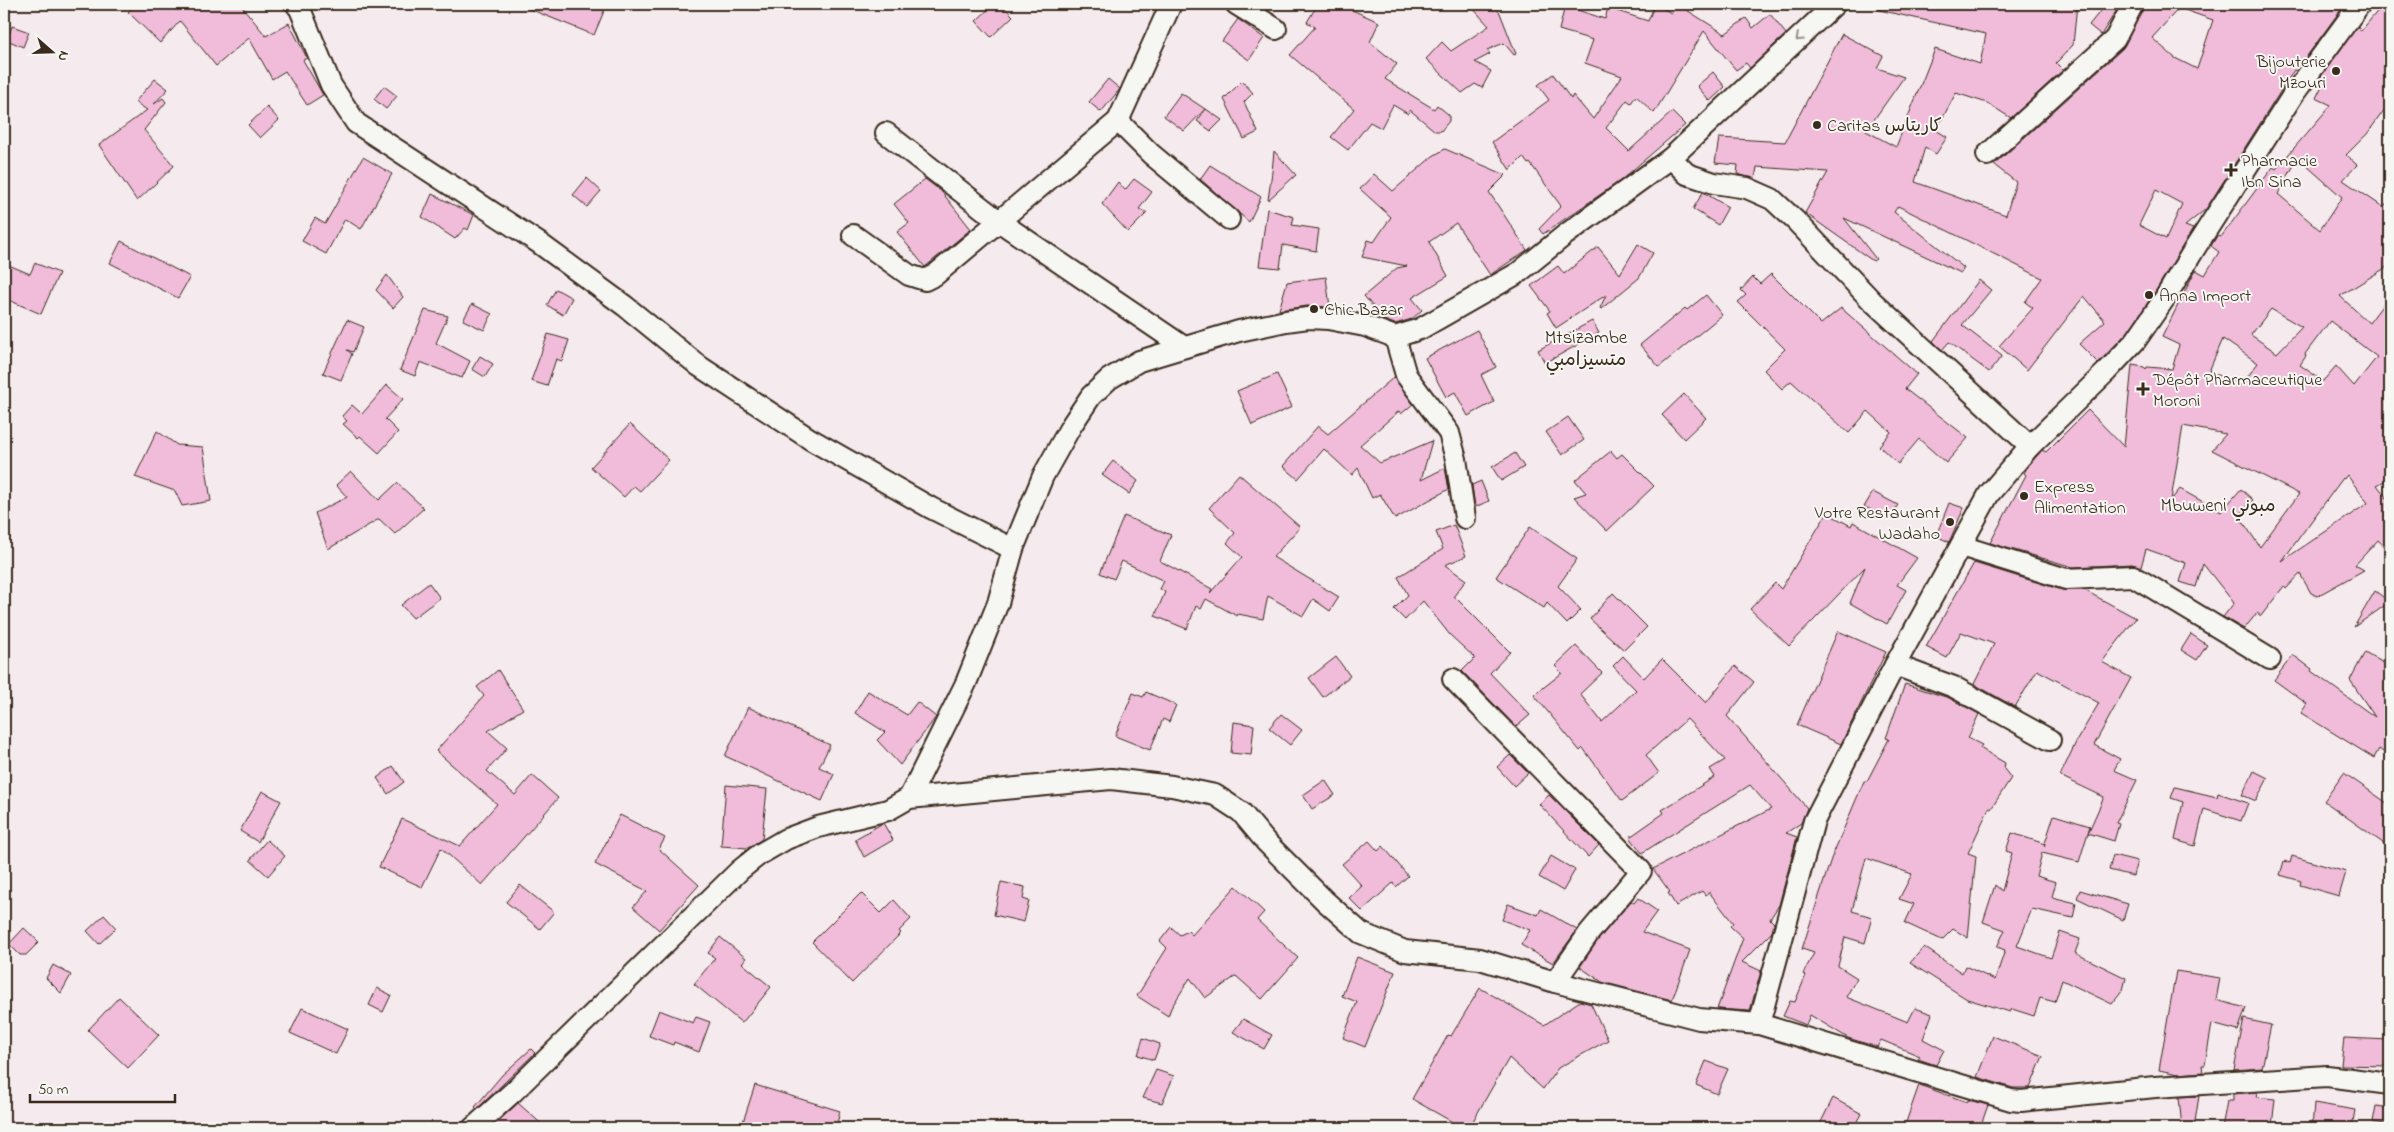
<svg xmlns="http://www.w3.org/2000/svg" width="2394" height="1132" viewBox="0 0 2394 1132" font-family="'Indie Flower','Playpen Sans Arabic',sans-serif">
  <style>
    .building { fill: #f0bcda; stroke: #3b2a1e; fill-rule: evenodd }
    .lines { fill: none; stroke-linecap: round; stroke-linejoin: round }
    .minor-casing { stroke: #3b2a1e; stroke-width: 24 }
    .minor { stroke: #f6f6f2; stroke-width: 20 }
    .oneway { stroke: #989088 }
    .poi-dot { fill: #3b2a1e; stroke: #f6f6f2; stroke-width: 2 }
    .labels { text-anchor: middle; stroke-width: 4; stroke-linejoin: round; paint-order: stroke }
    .poi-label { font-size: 18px; fill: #3b2a1e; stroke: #f6f6f2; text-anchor: start }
    .neighbourhood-label { font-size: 19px; fill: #3b2a1e; stroke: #f6f6f2 }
  </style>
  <rect width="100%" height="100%" fill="#f5eaed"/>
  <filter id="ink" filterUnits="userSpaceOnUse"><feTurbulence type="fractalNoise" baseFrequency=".02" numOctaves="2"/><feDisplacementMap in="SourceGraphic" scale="10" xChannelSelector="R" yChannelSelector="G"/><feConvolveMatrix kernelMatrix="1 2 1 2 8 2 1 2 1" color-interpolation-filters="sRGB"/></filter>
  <g filter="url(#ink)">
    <g class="building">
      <polygon points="136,4 240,4 266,36 289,23 307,58 303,60 323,95 307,105 285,71 272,79 249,38 216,66 180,21 160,43 128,12"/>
      <polygon points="517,4 607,4 594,35"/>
      <polygon points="994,4 1001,4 1013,16 991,37 976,21"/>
      <polygon points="1318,4 1339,4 1379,22 1370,42 1397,64 1385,79 1434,109 1437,105 1449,115 1449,121 1441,131 1435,131 1410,110 1408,114 1393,105 1381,128 1370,122 1348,150 1331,137 1354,109 1290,55 1315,27 1307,22"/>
      <polygon points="1469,4 1492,4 1500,13 1516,54 1514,55 1504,43 1487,50 1490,54 1475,62 1491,71 1482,88 1475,84 1462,93 1426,59 1442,42 1451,51 1489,26"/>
      <polygon points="1655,4 1671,13 1677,4 1725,34 1746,18 1753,28 1770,14 1786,34 1750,68 1746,63 1736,70 1704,31 1654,113 1636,96 1631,103 1627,100 1606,128 1629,151 1672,112 1685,125 1620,181 1543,234 1539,229 1561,206 1530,163 1528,164 1523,157 1510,170 1492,142 1549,100 1538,85 1553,74 1571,99 1573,95 1593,119 1622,76 1585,63 1593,40 1559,30 1565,6 1605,19 1608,8 1648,21"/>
      <path d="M 1880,4 L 2077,4 L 2073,45 L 2056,63 L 2063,70 L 2011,118 L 1987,103 L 1956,93 L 1936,130 L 1947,137 L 1936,154 L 1925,147 L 1915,182 L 2006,215 L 2016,182 L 1994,165 L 2123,48 L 2145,4 L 2345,4 L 2296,71 L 2294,70 L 2206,209 L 2185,226 L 2193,229 L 2155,292 L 2127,333 L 2098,363 L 2079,344 L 2105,321 L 2084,296 L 2027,370 L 1999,346 L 2033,308 L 2025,302 L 2042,278 L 1898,206 L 1894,212 L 1964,268 L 1961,273 L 1844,218 L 1876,259 L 1873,261 L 1805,213 L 1828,172 L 1757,167 L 1755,179 L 1737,174 L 1738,165 L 1715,163 L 1719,138 L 1785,142 L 1842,34 L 1883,56 L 1877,68 L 1904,77 L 1866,131 L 1896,147 L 1935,49 L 1980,64 L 1986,34 L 1879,10 ZM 2179,8 L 2213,20 L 2197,69 L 2175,58 L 2152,38 ZM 2156,190 L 2182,204 L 2166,239 L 2139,225 Z"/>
      <polygon points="2106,4 2113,4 2118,8 2101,35 2089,25"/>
      <path d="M 2380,8 L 2390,17 L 2390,102 L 2367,134 L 2346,155 L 2357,165 L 2343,180 L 2383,207 L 2390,202 L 2390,265 L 2340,296 L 2369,323 L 2390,295 L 2390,478 L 2377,485 L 2390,502 L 2390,553 L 2378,540 L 2355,565 L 2364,570 L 2317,596 L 2311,593 L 2300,574 L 2286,589 L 2284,586 L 2261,616 L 2257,613 L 2244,629 L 2223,617 L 2234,603 L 2203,564 L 2196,587 L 2180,582 L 2186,563 L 2146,549 L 2141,567 L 2132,564 L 2073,567 L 1990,543 L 2026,475 L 2024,473 L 2028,466 L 2042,450 L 2046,452 L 2088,410 L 2124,447 L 2132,365 L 2144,367 L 2146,369 L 2147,367 L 2172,369 L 2179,345 L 2162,337 L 2194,273 L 2196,270 L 2205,275 L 2219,252 L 2211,246 L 2217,236 L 2221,237 L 2273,167 L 2276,169 L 2331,105 L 2316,98 L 2322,86 L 2317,82 L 2358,26 L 2361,31 ZM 2298,158 L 2342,197 L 2320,230 L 2278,194 ZM 2271,309 L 2302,327 L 2277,353 L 2251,335 ZM 2330,321 L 2377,357 L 2354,386 L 2336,366 L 2323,381 L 2300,365 L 2306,356 L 2305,354 ZM 2223,339 L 2258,363 L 2241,385 L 2209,371 ZM 2183,426 L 2226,434 L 2212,450 L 2299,494 L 2260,547 L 2239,516 L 2253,500 L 2241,489 L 2221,512 L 2180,489 L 2171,500 ZM 2347,475 L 2368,503 L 2282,561 L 2343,478 L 2344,479 Z"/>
      <polygon points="1238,19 1264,38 1249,60 1222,41"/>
      <polygon points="12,26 29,32 23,47 7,40"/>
      <polygon points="1713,72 1725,87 1710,101 1697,86"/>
      <polygon points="155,79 168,89 154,104 163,98 166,102 144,130 174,166 137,201 99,145 147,110 135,102"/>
      <polygon points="1108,79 1120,89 1101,112 1089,102"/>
      <polygon points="1242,81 1253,93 1244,102 1258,132 1244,139 1224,99"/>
      <polygon points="384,86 397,96 386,109 374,99"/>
      <polygon points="1181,93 1205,109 1184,131 1164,116"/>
      <polygon points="267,107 279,120 260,138 248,125"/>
      <polygon points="1206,109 1222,120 1211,131 1197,121"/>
      <polygon points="1445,149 1506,175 1489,192 1527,250 1490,275 1456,223 1429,242 1448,276 1412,298 1422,310 1412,319 1395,324 1384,320 1364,296 1397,268 1407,266 1362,257 1368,240 1374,242 1391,217 1360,189 1374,174 1393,191 1433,156"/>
      <polygon points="1274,151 1296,175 1268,200 1272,172"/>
      <polygon points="363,157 392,174 361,229 345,219 326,254 302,241 315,218 325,224"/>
      <polygon points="1210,165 1261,197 1249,222 1200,179"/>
      <polygon points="587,178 601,191 587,207 573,195"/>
      <polygon points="925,179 941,191 971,229 925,267 897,232 909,223 894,204"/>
      <polygon points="1134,179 1152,192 1139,209 1147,213 1128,232 1102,204 1118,182 1125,190"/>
      <polygon points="1703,192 1728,207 1718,225 1693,209"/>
      <polygon points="432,194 474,215 468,230 465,228 455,239 422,217"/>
      <polygon points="1267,209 1294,217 1292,225 1319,229 1316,251 1283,245 1280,268 1259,266"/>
      <polygon points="121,241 190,277 178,298 110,263"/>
      <polygon points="1638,244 1653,253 1639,278 1601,309 1600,308 1606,295 1556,328 1547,313 1550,311 1531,286 1558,266 1564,274 1598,247 1620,274"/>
      <polygon points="4,263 30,274 35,263 59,273 41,314 4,298"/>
      <polygon points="1771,274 1821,324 1841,308 1917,374 1905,389 1968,438 1946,463 1919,439 1898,464 1879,446 1891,432 1868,411 1849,433 1791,381 1782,389 1764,370 1785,349 1738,302 1746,295 1741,290 1753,277 1760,284"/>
      <polygon points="387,275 403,297 393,308 376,290"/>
      <polygon points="1326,277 1330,307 1307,306 1279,310 1287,282"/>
      <polygon points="1979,280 1991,290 1962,325 2002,356 1989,372 1949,342 1942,350 1933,341"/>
      <polygon points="556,289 572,298 563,315 547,305"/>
      <polygon points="1706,295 1722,315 1659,367 1640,345 1685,308 1687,310"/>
      <polygon points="472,304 492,314 484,330 463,320"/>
      <polygon points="425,310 448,316 436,343 470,361 462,378 420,362 415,376 400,370"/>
      <polygon points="347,320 364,327 353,352 347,350 352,354 341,380 323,373"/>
      <polygon points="1592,321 1599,333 1545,363 1538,350"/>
      <polygon points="1477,330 1496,367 1481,375 1494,402 1468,416 1455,392 1446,397 1425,358"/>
      <polygon points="548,334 569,340 562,361 556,359 547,386 531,381"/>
      <polygon points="480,356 493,364 485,377 472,369"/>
      <polygon points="1277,374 1292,407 1252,425 1237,391"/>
      <polygon points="1394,377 1413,404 1401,414 1399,411 1360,445 1380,463 1432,441 1421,480 1445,468 1449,489 1395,519 1380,494 1372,498 1358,468 1352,475 1324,449 1298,479 1283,466 1318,426 1328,434"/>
      <polygon points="387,385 403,399 385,419 398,432 379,453 360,436 358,438 343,424 347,421 342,416 352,405 362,414"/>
      <polygon points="1684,394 1706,418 1684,439 1662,415"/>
      <polygon points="1568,417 1584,440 1562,455 1546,432"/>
      <polygon points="630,424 669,460 640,491 634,486 624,497 591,467"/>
      <polygon points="157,431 177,445 203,447 211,501 182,506 175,491 135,477"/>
      <polygon points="1611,451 1617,458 1622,454 1654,486 1607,531 1574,497 1586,493 1575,480"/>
      <polygon points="1515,453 1524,467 1501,481 1492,467"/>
      <polygon points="1113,461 1138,481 1129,494 1102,475"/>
      <polygon points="351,471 379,500 397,483 424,508 395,534 379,519 328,549 315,513 347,497 336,485"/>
      <polygon points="1239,474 1300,527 1273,557 1339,597 1330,611 1313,599 1303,616 1268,596 1263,619 1238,614 1237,616 1206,599 1201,609 1196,606 1187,629 1155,616 1165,592 1160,589 1164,581 1122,561 1114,579 1100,573 1124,516 1171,535 1160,561 1212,589 1210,593 1242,557 1227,543 1235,533 1209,508"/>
      <polygon points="1481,481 1489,501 1475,507 1472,485"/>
      <polygon points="1873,492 1898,505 1889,517 1864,507"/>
      <polygon points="1949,503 1964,508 1949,542 1936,536"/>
      <polygon points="1827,513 1851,526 1853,522 1917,558 1897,585 1906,590 1887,624 1850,603 1865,567 1789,646 1750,609 1775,583 1781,589"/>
      <polygon points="1454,525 1466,556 1445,565 1466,580 1454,596 1510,652 1490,673 1530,715 1516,727 1462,671 1475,658 1450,635 1423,601 1405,620 1394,609 1408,595 1398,577 1443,549 1436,532"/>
      <polygon points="1530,527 1577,559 1558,586 1581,610 1567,624 1547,603 1544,608 1496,577"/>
      <polygon points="1974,563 2062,590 2084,590 2136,618 2102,662 2131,678 2094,745 2120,759 2114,770 2137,780 2116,823 2119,824 2114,841 2088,833 2104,797 2060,776 2077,740 2099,703 2037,670 2015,707 1974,684 1994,644 1961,632 1947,658 1926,647"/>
      <polygon points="429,583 440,598 413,618 401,605"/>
      <polygon points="2375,591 2390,602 2354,627"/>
      <polygon points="1613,593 1647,627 1624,650 1590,619"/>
      <polygon points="1838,631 1886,652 1841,744 1797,725"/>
      <polygon points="2191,634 2207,645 2197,660 2181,650"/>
      <polygon points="1576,646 1602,673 1580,694 1602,722 1636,690 1613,666 1623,656 1644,678 1662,659 1706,703 1735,666 1754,682 1727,716 1807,808 1801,823 1786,833 1797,837 1779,905 1770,919 1774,923 1772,932 1742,962 1761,971 1750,1011 1717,1009 1743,938 1730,926 1733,923 1709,892 1705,895 1702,891 1676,906 1668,893 1670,892 1653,869 1771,809 1750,785 1642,853 1630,837 1664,813 1662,810 1715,777 1710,769 1725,760 1687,719 1646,755 1659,773 1622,801 1583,748 1580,751 1534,695 1562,673 1555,666"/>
      <polygon points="2365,652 2390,667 2390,757 2379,749 2374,758 2301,713 2307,704 2274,680 2293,655 2312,669 2311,671 2375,717 2350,680"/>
      <polygon points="1336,657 1350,676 1323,697 1309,678"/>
      <polygon points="498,670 523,709 488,731 507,748 487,771 515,795 532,775 558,798 482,885 441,848 422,887 379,867 402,819 460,846 497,804 436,751 484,696 477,687"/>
      <polygon points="1905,684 1949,698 1979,714 1968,738 1982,745 1980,748 2005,763 2004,769 2011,778 1991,809 1989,808 1968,853 1976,856 1968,938 1953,929 1942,940 1905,923 1914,904 1899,899 1912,874 1866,858 1852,911 1872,917 1865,943 1845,937 1838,966 1857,978 1846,997 1908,1022 1915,1008 1932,1014 1923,1039 1944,1050 1936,1065 1918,1059 1920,1056 1881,1040 1877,1047 1848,1038 1810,1015 1806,1025 1783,1016 1790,1001 1795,1002 1806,975 1803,974 1814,953 1802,949 1831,859 1864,781 1867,781 1889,739 1886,738"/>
      <polygon points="868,691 907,715 917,702 936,717 900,765 877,740 885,732 855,713"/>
      <polygon points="1146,692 1176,705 1169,722 1163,719 1150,750 1115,736 1133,693 1143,697"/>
      <polygon points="748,707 830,745 819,767 834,774 822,801 725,756"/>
      <polygon points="1281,714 1302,730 1290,745 1269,728"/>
      <polygon points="1234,722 1254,725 1251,755 1231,753"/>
      <polygon points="1510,755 1528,773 1514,786 1497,767"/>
      <polygon points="393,766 404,782 388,794 377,778"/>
      <polygon points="2254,771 2268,778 2256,801 2242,795"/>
      <polygon points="2344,773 2390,805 2390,848 2324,801"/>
      <polygon points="1325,780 1335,795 1312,809 1303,795"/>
      <polygon points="726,785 767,789 762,839 748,848 721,846"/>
      <polygon points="2175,787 2217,797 2218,793 2248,803 2241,821 2204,809 2195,846 2175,840 2183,802 2171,798"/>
      <polygon points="262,791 281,801 258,842 240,831"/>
      <polygon points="1549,795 1599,845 1588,857 1539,804"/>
      <polygon points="620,815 665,838 659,849 699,885 659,930 633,907 647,891 595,864"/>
      <polygon points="2054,815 2090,826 2079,862 2042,853 2036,876 2056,882 2052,897 2076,903 2073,918 2032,909 2017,946 2051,958 2060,932 2080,939 2075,953 2126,978 2123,990 2112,1004 2062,980 2055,1002 2040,998 2034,1016 2012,1009 2010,1012 1967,999 1910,963 1924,947 1962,973 1965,966 1995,980 2005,950 1997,947 2005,930 1983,922 1995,885 2002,891 2012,853 2006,851 2012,833 2045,844 2044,846"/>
      <polygon points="883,823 893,840 864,857 855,839"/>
      <polygon points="267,840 285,856 268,876 250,860"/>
      <polygon points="1369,841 1378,851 1383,846 1408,876 1396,887 1393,883 1362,911 1349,898 1362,886 1342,864"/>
      <polygon points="2113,855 2137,861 2133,876 2109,870"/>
      <polygon points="1551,856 1575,870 1563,891 1539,877"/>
      <polygon points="2292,856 2346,872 2339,896 2300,885 2301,881 2280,875 2284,861 2290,863"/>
      <polygon points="1001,882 1025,887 1023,899 1029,901 1024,922 994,915"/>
      <polygon points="520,885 554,912 540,929 506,902"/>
      <polygon points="1236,886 1264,912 1257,920 1298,958 1262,999 1236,976 1205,998 1190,978 1171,1008 1168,1016 1137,996 1167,948 1160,941 1171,927 1180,935 1188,931 1192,935"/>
      <polygon points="2080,890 2128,904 2123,920 2077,898"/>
      <polygon points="861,893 881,913 894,900 911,919 899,931 901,933 852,983 812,942"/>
      <polygon points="1638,898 1657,911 1642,932 1690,950 1672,1000 1602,982 1580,967 1598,940 1631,901 1634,903"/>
      <polygon points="1508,904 1538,915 1541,909 1577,930 1553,963 1521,945 1530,930 1502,920"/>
      <polygon points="104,915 116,928 99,944 87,931"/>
      <polygon points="24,928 39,942 26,955 20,955 9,944"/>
      <polygon points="720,937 746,958 742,963 771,987 742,1023 694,984 715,958 708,953"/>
      <polygon points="1357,957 1395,972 1365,1047 1343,1038 1357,1002 1342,996"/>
      <polygon points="53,965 71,975 61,993 46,978"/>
      <polygon points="2176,971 2220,978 2216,1000 2246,1008 2238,1031 2212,1024 2205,1065 2202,1065 2203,1072 2178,1074 2159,1070"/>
      <polygon points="377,988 391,995 383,1012 369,1005"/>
      <polygon points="1480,988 1544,1025 1580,1001 1591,1004 1608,1040 1558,1068 1543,1089 1509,1058 1469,1128 1463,1128 1412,1099 1448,1035 1451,1036"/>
      <polygon points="119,997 159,1035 128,1068 88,1030"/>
      <polygon points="302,1008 348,1029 336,1054 290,1033"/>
      <polygon points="659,1010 693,1023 696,1017 710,1022 699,1052 674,1042 673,1045 649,1036"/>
      <polygon points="1243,1019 1272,1035 1264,1049 1233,1032"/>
      <polygon points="2244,1019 2271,1025 2262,1068 2234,1070"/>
      <polygon points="1993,1036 2043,1056 2030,1088 2013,1088 1977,1077"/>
      <polygon points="1143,1038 1160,1044 1154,1060 1138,1055"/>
      <polygon points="2344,1038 2390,1040 2390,1066 2341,1065"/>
      <polygon points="531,1049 535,1053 477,1109 475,1107 502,1075"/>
      <polygon points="1706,1061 1728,1069 1717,1094 1696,1085"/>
      <polygon points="1156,1070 1174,1076 1162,1103 1143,1098"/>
      <polygon points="755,1085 840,1111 836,1128 741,1128"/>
      <polygon points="1919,1085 1967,1102 1968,1100 1988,1105 1980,1128 1904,1128"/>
      <polygon points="2257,1092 2256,1097 2275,1099 2272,1126 2257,1128 2222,1128 2227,1101 2233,1101 2233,1094"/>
      <polygon points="2199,1096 2194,1128 2182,1128 2179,1097"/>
      <polygon points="1833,1098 1862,1114 1854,1128 1818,1128"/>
      <polygon points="518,1103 546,1128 498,1128 494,1125"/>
      <polygon points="2314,1103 2355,1110 2352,1128 2312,1128"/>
      <polygon points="2376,1106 2390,1108 2390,1125 2373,1122"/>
    </g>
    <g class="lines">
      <defs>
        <g id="minor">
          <polyline points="296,4 300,9 331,85 356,123 539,243 625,306 699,366 810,439 931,508 1013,549"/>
          <polyline points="1171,4 1118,121 1151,154 1229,219"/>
          <polyline points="1236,4 1276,29"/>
          <polyline points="886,133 1000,222 1184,347"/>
          <polyline points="1987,155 2115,39 2133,4"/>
          <polyline points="1671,158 1687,174 1714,183 1747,188 1772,199 1797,222 1872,301 2030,446"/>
          <polyline points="853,235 909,275 925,280 935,275 1118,121"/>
          <polyline points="1395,337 1406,375 1449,433 1456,459 1465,518"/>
          <polyline points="1961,546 2066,579 2133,576 2270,659"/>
          <polyline points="1895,665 1954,687 2050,740"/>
          <polyline points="1453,679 1641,871 1589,933 1555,982"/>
          <polyline points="909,798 966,683 998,603 1013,549 1043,476 1071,426 1091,396 1109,379 1139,361 1239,331 1286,321 1308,318 1328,319 1365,326 1395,337 1420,329 1518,273 1565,235 1671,158 1835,4"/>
          <polyline points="1759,1024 1814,821 1895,665 1989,494 2030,446 2107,371 2136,340 2165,298 2195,248 2293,95 2360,4"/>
          <polyline points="473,1128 513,1092 740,870 760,854 786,839 818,827 888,810 909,798 1111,779 1172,786 1215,795 1241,812 1266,842 1325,901 1361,933 1405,951 1480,959 1555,982 1699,1019 1759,1024 2011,1100 2021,1101 2155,1087 2327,1076 2390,1084"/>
        </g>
      </defs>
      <use href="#minor" class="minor-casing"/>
      <use href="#minor" class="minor"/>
    </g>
    <defs><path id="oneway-chevron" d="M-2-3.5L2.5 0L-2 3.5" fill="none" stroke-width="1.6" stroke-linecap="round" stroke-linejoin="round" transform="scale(1.25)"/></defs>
    <use class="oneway" href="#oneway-chevron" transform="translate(1799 38) rotate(137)"/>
  </g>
  <g class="poi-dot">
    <circle cx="2336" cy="71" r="5"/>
    <circle cx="1817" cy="125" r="5"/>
    <path d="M2228.5 162.5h5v5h5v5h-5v5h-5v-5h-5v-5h5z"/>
    <circle cx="2149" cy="295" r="5"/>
    <circle cx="1314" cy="309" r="5"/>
    <path d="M2140.5 381.5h5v5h5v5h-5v5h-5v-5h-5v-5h5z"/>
    <circle cx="2024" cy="496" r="5"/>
    <circle cx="1950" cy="522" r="5"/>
  </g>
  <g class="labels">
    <g class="poi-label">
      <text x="2326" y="67" text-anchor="end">Bijouterie<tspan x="2326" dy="21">Mzouri</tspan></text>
      <text x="1827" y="131">Caritas كاريتاس</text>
      <text x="2241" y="166">Pharmacie<tspan x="2241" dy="21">Ibn Sina</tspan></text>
      <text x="2159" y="301">Anna Import</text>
      <text x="1324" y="315">Chic Bazar</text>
      <text x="2153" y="385">Dépôt Pharmaceutique<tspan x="2153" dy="21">Moroni</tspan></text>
      <text x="2034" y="492">Express<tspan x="2034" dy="21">Alimentation</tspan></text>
      <text x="1940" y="518" text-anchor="end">Votre Restaurant<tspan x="1940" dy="21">Wadaho</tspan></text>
    </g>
    <g class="neighbourhood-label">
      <text x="1586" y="343">Mtsizambe<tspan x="1586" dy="22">متسيزامبي</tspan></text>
      <text x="2218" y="511">Mbuweni مبوني</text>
    </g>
  </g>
  <rect width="2394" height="1132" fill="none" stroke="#f6f6f2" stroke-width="20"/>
  <rect x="10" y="10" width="2374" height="1112" fill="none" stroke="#3b2a1e" stroke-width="2" filter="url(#ink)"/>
  <g transform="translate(52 52) rotate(110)" stroke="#f6f6f2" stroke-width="4" paint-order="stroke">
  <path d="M0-4L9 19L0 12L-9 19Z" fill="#3b2a1e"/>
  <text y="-8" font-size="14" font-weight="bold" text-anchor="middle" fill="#3b2a1e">N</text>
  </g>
  <path d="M30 1094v8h145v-8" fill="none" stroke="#3b2a1e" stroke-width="2.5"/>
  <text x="38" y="1094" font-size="15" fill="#3b2a1e" stroke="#f6f6f2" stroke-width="4" paint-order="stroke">50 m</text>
</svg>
